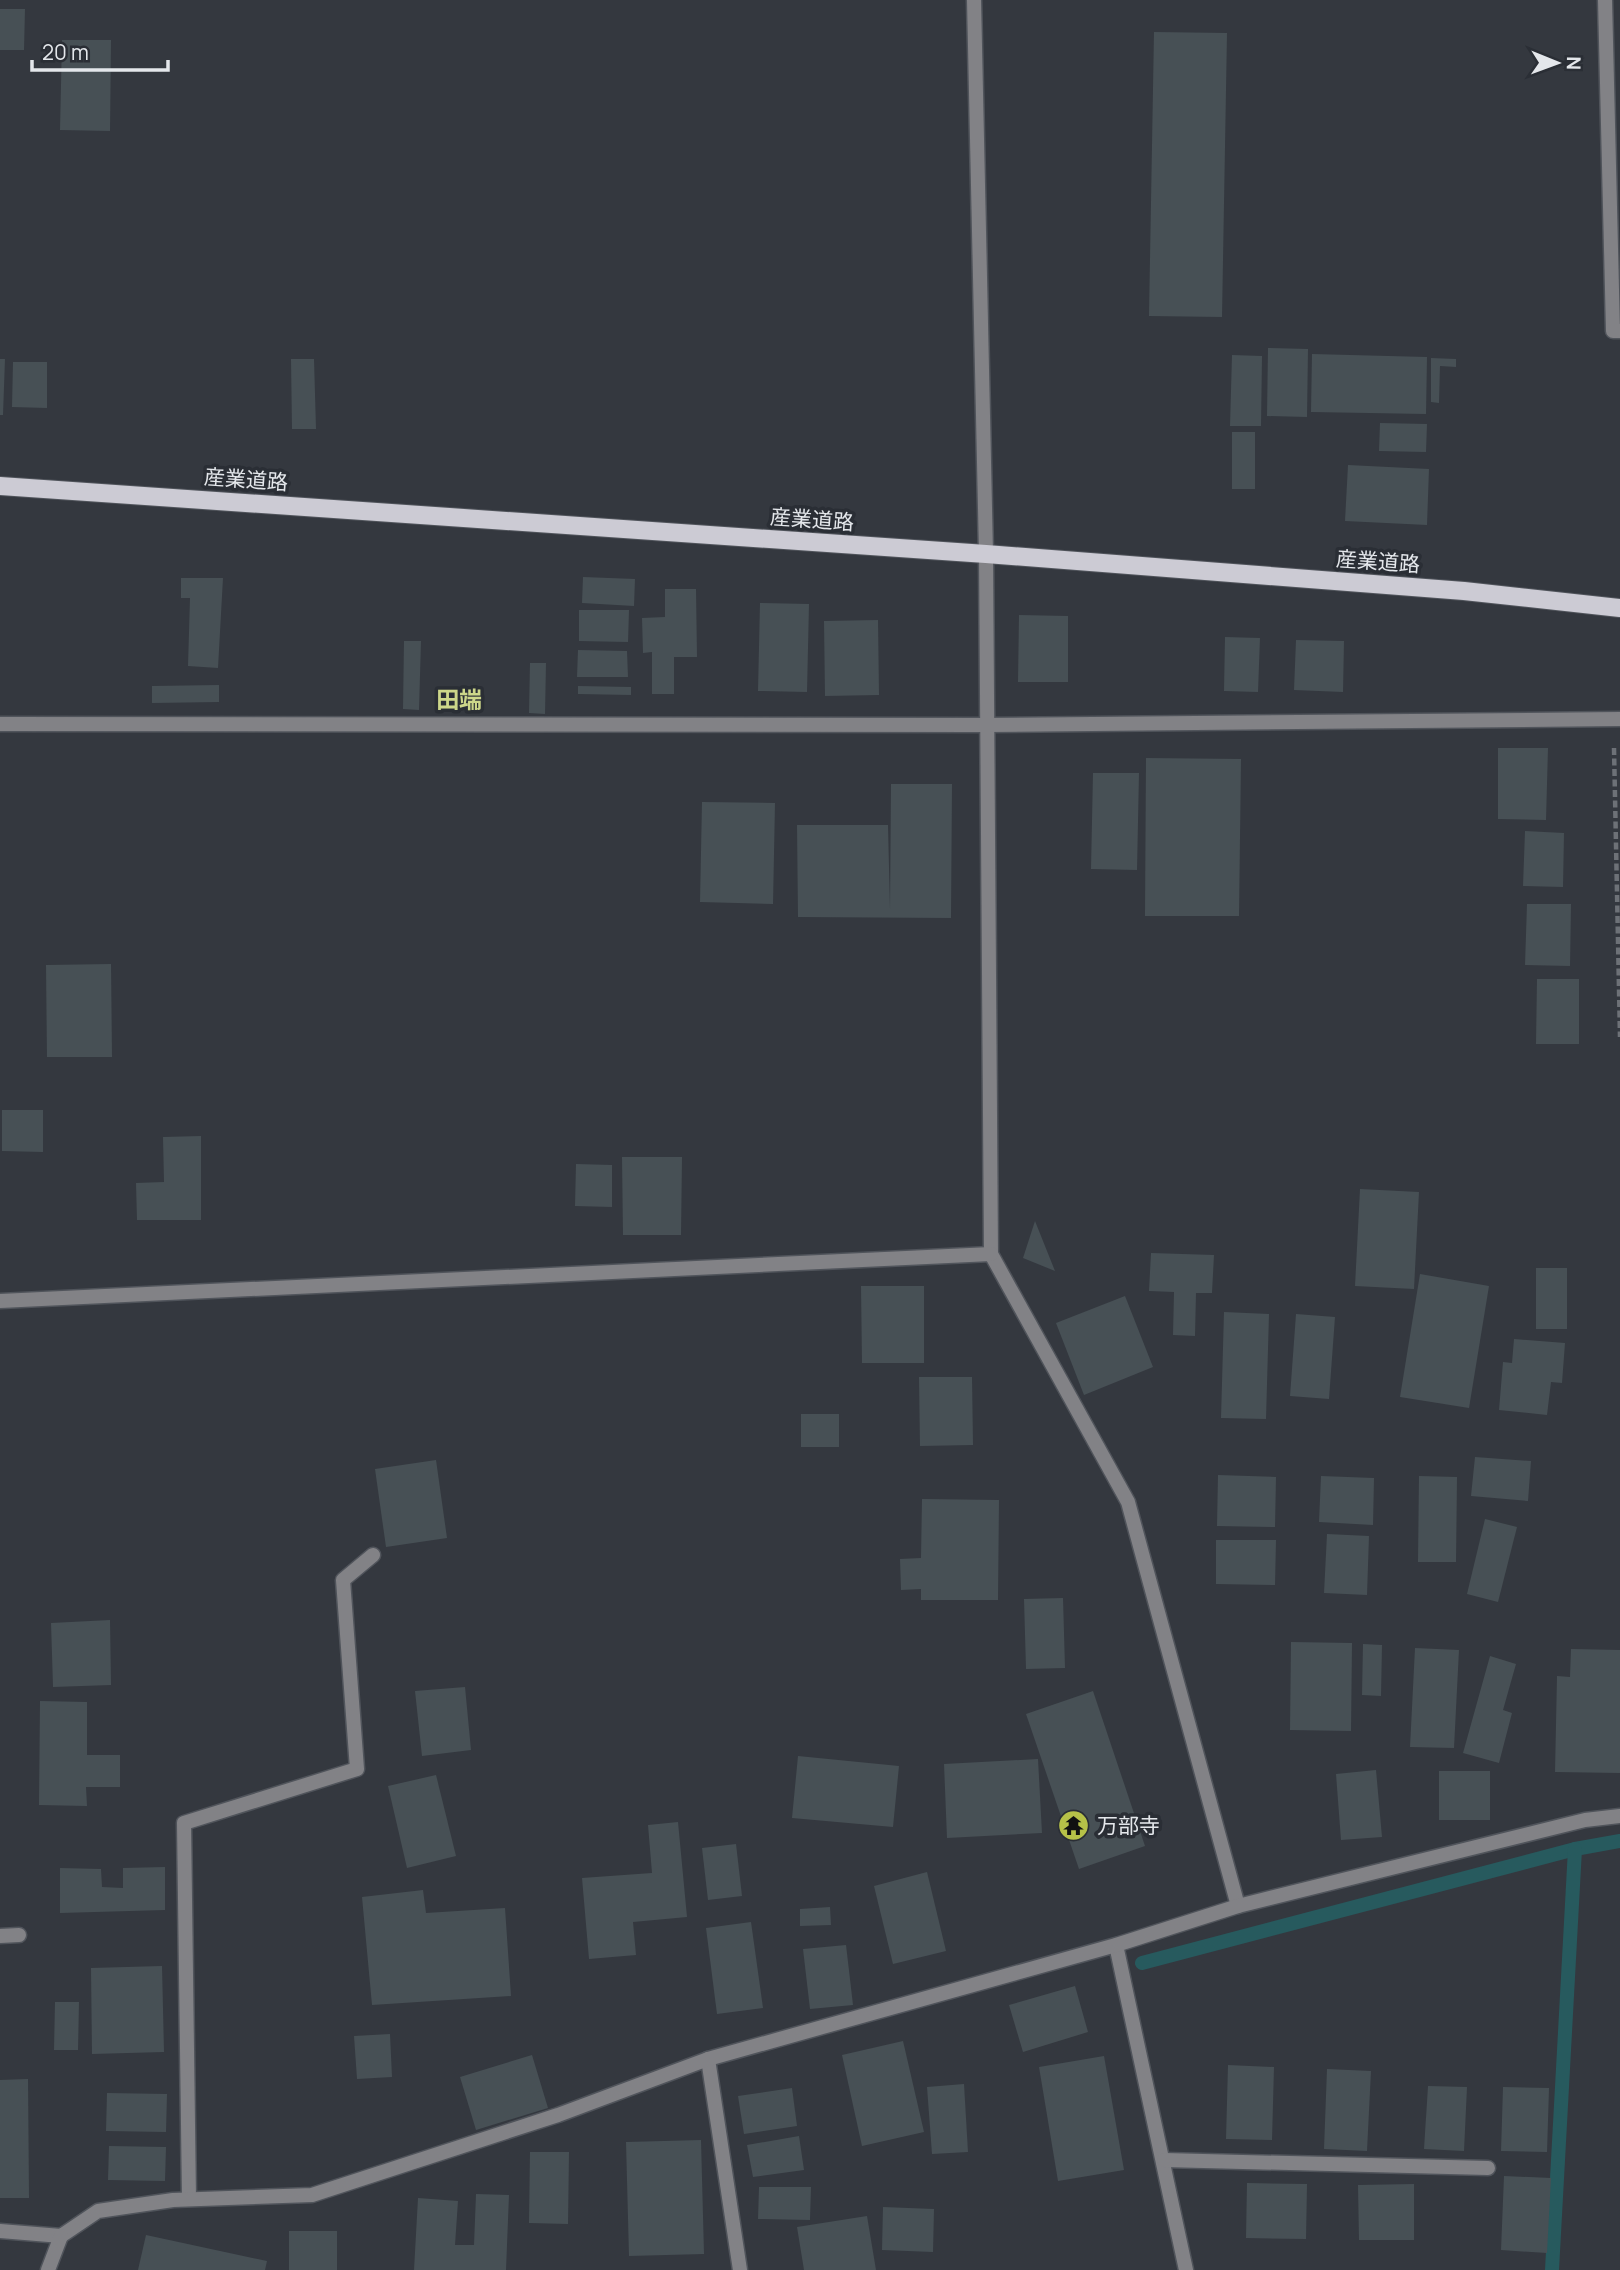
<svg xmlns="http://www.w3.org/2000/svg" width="1620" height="2270" viewBox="0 0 1620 2270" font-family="Manrope,'Noto Sans JP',sans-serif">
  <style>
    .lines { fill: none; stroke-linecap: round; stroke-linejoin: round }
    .stream { stroke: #275a5e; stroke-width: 14 }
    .building { fill: #475055 }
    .service-casing { stroke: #50545b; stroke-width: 17 }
    .minor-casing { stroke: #50545b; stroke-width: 17 }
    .primary-casing { stroke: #50545b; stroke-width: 20 }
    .path { stroke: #6d7177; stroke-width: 4.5; stroke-dasharray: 7 3.5; stroke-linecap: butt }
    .service { stroke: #828286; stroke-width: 14 }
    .minor { stroke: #828286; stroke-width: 14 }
    .primary { stroke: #cccbd4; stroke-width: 18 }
    .labels { text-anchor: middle; stroke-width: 7; stroke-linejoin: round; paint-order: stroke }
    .street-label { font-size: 21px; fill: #e4e7eb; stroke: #2a2e35 }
    .poi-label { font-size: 21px; fill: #e4e7eb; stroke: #2a2e35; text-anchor: start }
    .neighbourhood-label { font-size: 23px; font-weight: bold; fill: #cdd78a; stroke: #2a2e35 }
  </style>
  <rect width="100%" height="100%" fill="#34383f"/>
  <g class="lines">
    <g class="stream">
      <polyline points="1142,1963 1575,1849 1620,1841"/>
      <polyline points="1552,2270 1575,1849"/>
    </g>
  </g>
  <g class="building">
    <polygon points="0,9 25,9 24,50 0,50"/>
    <polygon points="1154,32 1227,33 1222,317 1149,316"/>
    <polygon points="62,40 111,40 110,131 60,130"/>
    <polygon points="1268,348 1308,349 1307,417 1267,416"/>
    <polygon points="1312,354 1427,357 1426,414 1311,412"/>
    <polygon points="1232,355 1262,356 1261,426 1230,426"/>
    <polygon points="1431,358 1456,359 1456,367 1440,366 1439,403 1431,402"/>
    <polygon points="0,359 5,359 3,415 0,415"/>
    <polygon points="291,359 314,359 316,429 292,429"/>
    <polygon points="13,362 47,362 47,408 12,407"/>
    <polygon points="1380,423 1427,424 1426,452 1379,451"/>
    <rect x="1232" y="432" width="23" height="57"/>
    <polygon points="1348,465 1429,469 1427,525 1345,521"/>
    <polygon points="583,577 635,579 634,606 582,603"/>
    <polygon points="181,578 223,578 218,668 188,666 190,598 181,598"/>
    <polygon points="665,589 696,589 697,657 674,657 674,694 652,694 652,652 643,653 642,618 665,617"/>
    <polygon points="760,603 809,604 807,692 758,691"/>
    <polygon points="579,610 629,610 628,642 579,641"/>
    <polygon points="1019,615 1068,616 1068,682 1018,682"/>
    <polygon points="878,620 879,695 825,696 824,621"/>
    <polygon points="1225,637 1260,638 1258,692 1224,691"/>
    <polygon points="1296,640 1344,641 1343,692 1294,690"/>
    <polygon points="404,641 421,641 419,710 403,709"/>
    <polygon points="578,650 627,651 628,677 577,677"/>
    <polygon points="530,663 546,663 545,714 529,713"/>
    <polygon points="219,685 219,702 152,703 152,686"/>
    <polygon points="578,686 631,687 631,695 578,694"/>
    <polygon points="1498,748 1548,748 1546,820 1498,819"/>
    <polygon points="1146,758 1241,759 1239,916 1145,916"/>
    <polygon points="1093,773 1139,773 1137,870 1091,869"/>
    <polygon points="891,784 952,784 951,918 798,917 797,825 888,825 890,909"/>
    <polygon points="702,802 775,803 773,904 700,902"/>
    <polygon points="1525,831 1564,833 1563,887 1523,886"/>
    <polygon points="1527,904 1571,904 1570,966 1525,965"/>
    <polygon points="111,964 112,1057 47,1057 46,965"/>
    <polygon points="1537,979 1579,979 1579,1044 1536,1044"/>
    <polygon points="2,1110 43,1110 43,1152 2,1151"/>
    <polygon points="201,1136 201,1220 137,1220 136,1183 164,1182 163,1137"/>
    <polygon points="622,1157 682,1157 681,1235 623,1235"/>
    <polygon points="576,1164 612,1165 612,1207 575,1206"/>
    <polygon points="1360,1189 1419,1192 1414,1289 1355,1286"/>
    <polygon points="1035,1221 1055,1271 1023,1258"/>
    <polygon points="1151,1253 1214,1255 1212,1293 1196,1293 1195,1336 1173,1335 1174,1292 1149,1291"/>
    <rect x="1536" y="1268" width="31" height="61"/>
    <polygon points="1420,1274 1489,1286 1469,1408 1400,1397"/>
    <polygon points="861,1286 924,1286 924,1363 862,1363"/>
    <polygon points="1125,1296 1153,1367 1084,1395 1056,1323"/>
    <polygon points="1224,1312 1269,1314 1266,1419 1221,1418"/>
    <polygon points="1296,1314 1335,1317 1329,1399 1290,1396"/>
    <polygon points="1514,1339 1565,1343 1562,1383 1551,1382 1547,1415 1499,1410 1503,1362 1512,1363"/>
    <polygon points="919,1377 972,1377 973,1445 920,1446"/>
    <rect x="801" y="1414" width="38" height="33"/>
    <polygon points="1475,1457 1531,1461 1528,1501 1471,1496"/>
    <polygon points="436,1460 447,1538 386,1547 375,1469"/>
    <polygon points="1218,1475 1276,1477 1275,1527 1217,1526"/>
    <polygon points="1321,1476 1374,1478 1373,1525 1319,1522"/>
    <polygon points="1419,1476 1457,1477 1456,1562 1418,1562"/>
    <polygon points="922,1499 999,1500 998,1600 921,1600 921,1589 901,1590 900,1559 921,1558"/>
    <polygon points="1485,1519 1517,1527 1498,1602 1467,1594"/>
    <polygon points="1327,1534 1369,1536 1367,1595 1324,1593"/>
    <polygon points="1216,1540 1276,1540 1275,1585 1216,1584"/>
    <polygon points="1063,1598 1065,1668 1026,1669 1024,1599"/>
    <polygon points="110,1620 111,1685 53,1687 51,1623"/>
    <polygon points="1291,1642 1352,1643 1351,1731 1290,1730"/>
    <polygon points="1363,1644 1382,1645 1381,1696 1362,1695"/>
    <polygon points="1415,1648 1459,1650 1454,1748 1410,1747"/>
    <polygon points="1571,1649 1620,1650 1620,1773 1555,1772 1557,1676 1570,1677"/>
    <polygon points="1490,1656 1516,1664 1503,1710 1512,1713 1499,1763 1463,1753"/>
    <polygon points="465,1687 471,1750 422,1756 415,1691"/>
    <polygon points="1093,1691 1145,1846 1079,1869 1026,1714"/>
    <polygon points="40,1701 87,1702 87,1755 120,1755 120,1787 86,1787 87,1806 39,1805"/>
    <polygon points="798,1756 899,1766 893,1827 792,1818"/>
    <polygon points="1038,1759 1042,1833 947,1838 944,1764"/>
    <polygon points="1376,1770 1382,1837 1341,1840 1336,1774"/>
    <rect x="1439" y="1771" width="51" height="49"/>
    <polygon points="436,1775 456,1856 407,1868 388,1786"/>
    <polygon points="678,1822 687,1917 633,1922 636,1955 589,1959 582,1878 652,1873 648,1825"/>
    <polygon points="736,1844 742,1896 708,1900 702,1848"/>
    <polygon points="165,1867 165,1910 60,1913 60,1868 101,1869 102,1887 123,1888 123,1868"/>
    <polygon points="927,1872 946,1951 893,1964 874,1886"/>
    <polygon points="423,1890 426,1913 505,1908 511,1996 372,2005 362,1897"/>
    <polygon points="830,1907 831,1925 800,1926 800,1909"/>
    <polygon points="751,1922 763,2008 717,2014 706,1928"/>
    <polygon points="846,1945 853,2005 810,2009 803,1949"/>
    <polygon points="162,1966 164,2052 92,2054 91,1968"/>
    <polygon points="1075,1986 1088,2032 1023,2052 1009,2005"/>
    <polygon points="55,2002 79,2002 78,2050 54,2050"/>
    <polygon points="390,2034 392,2077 357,2079 354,2036"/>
    <polygon points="903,2041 924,2132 862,2146 842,2055"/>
    <polygon points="532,2055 548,2108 476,2130 460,2077"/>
    <polygon points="1104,2056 1124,2170 1058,2181 1039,2067"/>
    <polygon points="1228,2065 1274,2067 1272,2140 1226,2139"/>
    <polygon points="1327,2069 1371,2071 1367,2151 1324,2149"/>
    <polygon points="28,2079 29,2198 0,2198 0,2080"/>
    <polygon points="964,2084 968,2152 932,2154 927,2087"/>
    <polygon points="1428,2086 1467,2087 1464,2151 1424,2149"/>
    <polygon points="1503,2087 1549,2088 1547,2152 1501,2151"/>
    <polygon points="792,2088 797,2126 744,2134 738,2096"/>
    <polygon points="107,2093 167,2094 166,2132 106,2131"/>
    <polygon points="799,2136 804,2170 753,2177 747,2145"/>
    <polygon points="701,2140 704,2254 629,2256 626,2142"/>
    <polygon points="109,2146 166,2147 165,2181 108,2180"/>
    <polygon points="530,2152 569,2152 568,2224 529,2223"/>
    <polygon points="1504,2176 1551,2178 1547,2253 1501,2250"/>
    <polygon points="1247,2183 1307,2184 1306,2239 1246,2238"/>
    <polygon points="1414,2184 1414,2240 1359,2240 1358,2185"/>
    <polygon points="759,2187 811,2187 810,2220 758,2219"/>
    <polygon points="476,2194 509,2195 506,2270 414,2270 418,2198 458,2201 455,2245 474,2245"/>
    <polygon points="883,2207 934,2209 933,2252 882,2250"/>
    <polygon points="867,2216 876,2270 804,2270 797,2227"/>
    <rect x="289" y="2231" width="48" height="39"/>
    <polygon points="146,2235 267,2261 265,2270 138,2270"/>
  </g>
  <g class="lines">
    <defs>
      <g id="service">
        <polyline points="0,1936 19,1935"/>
        <polyline points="708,2059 740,2270"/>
        <polyline points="189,2199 184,1823 357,1769 343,1580 373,1555"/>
      </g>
      <g id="minor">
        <polyline points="974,0 986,554 991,1254 1128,1502 1238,1906"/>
        <polyline points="1605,0 1613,331 1620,331"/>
        <polyline points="0,724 986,725 1620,719"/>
        <polyline points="0,1301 991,1254"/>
        <polyline points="1116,1945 1186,2270"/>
        <polyline points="1164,2160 1488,2168"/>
        <polyline points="0,2231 61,2236 98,2211 173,2200 312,2195 558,2115 708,2059 1116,1945 1238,1906 1585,1820 1620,1816"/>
        <polyline points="48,2270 61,2236"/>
      </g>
      <polyline id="primary" points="0,486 986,554 1464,591 1620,608"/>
    </defs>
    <use href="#service" class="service-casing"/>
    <use href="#minor" class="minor-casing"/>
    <use href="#primary" class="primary-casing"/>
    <polyline class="path" points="1614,748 1620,1037"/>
    <use href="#service" class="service"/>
    <use href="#minor" class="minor"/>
    <use href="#primary" class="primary"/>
  </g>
  <defs>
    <symbol id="temple-disc" viewBox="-11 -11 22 22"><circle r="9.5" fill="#b6c148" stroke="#2a2e35"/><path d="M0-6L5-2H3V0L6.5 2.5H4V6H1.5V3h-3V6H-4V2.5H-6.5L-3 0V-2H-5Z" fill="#111"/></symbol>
  </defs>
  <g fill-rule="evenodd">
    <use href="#temple-disc" x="1056" y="1808" width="35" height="35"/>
  </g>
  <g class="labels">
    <g class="street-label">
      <text transform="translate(246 480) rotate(4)" y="7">産業道路</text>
      <text transform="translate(812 520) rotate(4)" y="7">産業道路</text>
      <text transform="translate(1378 562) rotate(4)" y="7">産業道路</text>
    </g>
    <g class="poi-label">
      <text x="1097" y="1833">万部寺</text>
    </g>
    <g class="neighbourhood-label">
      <text x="459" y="708">田端</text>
    </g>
  </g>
  <g transform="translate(1557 63) rotate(91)" stroke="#2a2e35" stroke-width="5" paint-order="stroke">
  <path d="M0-5L12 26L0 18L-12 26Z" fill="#e4e7eb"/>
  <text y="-10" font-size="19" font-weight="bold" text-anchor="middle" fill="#e4e7eb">N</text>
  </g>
  <path d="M32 60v10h136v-10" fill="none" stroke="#e4e7eb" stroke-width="3.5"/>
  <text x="42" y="60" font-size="21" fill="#e4e7eb" stroke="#2a2e35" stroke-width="5" paint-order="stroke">20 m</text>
</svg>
